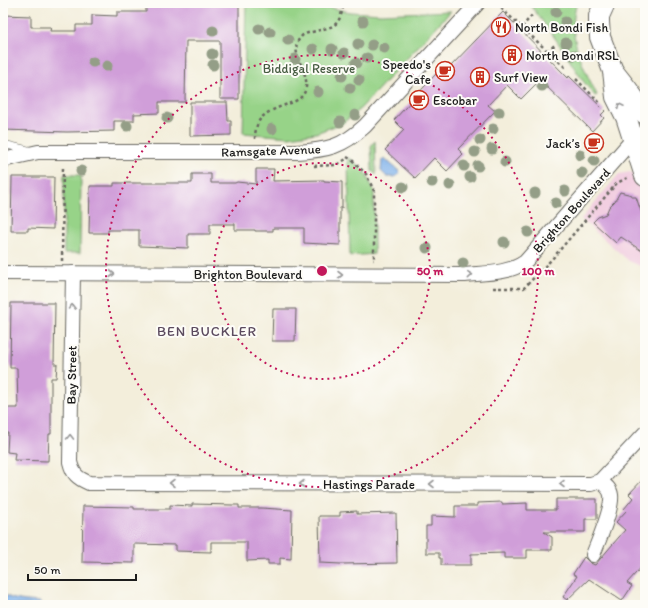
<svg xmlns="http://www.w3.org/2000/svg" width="648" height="608" viewBox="0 0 648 608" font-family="Itim,sans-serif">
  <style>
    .built { fill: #f2cfe1 }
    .green { fill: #97d388; stroke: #5a7852 }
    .water { fill: #7eb0ea; stroke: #4d6683 }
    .building { fill: #d09ed9 }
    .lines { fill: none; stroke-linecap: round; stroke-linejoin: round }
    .lane-casing { stroke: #67665f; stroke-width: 8 }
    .street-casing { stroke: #67665f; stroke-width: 16 }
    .secondary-casing { stroke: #67665f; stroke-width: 22 }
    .path { stroke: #67665f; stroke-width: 2.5; stroke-dasharray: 3 3; stroke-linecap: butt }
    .lane { stroke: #fff; stroke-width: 7 }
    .street { stroke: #fff; stroke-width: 14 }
    .secondary { stroke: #fff; stroke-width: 20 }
    .tree { fill: #949e87 }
    .oneway { stroke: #999 }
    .ring { fill: none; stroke: #c2185b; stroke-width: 2; stroke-dasharray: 2 4 }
    .labels { text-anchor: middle; stroke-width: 4; stroke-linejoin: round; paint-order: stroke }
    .poi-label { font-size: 13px; fill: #1c1c1c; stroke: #fdfcf7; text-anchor: start }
    .park-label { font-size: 13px; fill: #475c42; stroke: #fdfcf7 }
    .street-label { font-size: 13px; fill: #1c1c1c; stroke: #fdfcf7 }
    .neighbourhood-label { font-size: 14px; letter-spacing: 1px; fill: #5b4a5e; stroke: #fdfcf7 }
    .centre { fill: #c2185b; stroke: #fdfcf7; stroke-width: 2 }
    .ring-label { font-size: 12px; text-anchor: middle; font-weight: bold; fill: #c2185b; stroke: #fdfcf7; stroke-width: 4; stroke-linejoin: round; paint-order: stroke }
  </style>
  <rect width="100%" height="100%" fill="#fdfcf7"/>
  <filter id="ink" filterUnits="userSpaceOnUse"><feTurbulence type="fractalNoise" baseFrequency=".025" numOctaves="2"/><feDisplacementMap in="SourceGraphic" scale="8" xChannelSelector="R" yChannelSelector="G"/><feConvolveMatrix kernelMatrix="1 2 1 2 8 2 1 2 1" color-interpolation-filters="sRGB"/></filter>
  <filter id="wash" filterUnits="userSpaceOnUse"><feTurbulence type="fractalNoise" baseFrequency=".012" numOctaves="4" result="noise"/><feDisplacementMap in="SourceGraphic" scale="16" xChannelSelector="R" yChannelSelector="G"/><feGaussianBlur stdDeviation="0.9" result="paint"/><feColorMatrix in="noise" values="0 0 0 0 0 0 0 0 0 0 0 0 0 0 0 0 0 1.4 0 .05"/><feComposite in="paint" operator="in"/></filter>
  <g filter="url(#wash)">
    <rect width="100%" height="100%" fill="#f3eedb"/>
    <polygon class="built" points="630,172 635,174 640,181 645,198 645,268 629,261 581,219 619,174"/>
    <g class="green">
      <polygon points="246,3 309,3 350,12 381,14 451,11 361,108 343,123 316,133 289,137 243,133"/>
      <path d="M 529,3 L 577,3 C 566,36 583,66 597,95 L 595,96 L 583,81 L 557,41 Z"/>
      <polygon points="375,141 376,175 372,171 371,146"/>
      <polygon points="348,158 352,160 366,174 374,191 374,254 350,256"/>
      <polygon points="64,175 81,175 80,253 64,253"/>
    </g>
    <g class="water">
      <polygon points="384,158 400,172 395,177 387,177 381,171 382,160"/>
      <path d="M 3,594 C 13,601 28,601 40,602 L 43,605 L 3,605 Z"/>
    </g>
    <g id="blocks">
      <g class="building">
        <polygon points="146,3 239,3 239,99 220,99 220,41 186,41 185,102 159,102 159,113 134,114 134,121 114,121 114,131 67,132 3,130 3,15 31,16 31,27 51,27 50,31 76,31 76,25 92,25 92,15 117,16 117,12 146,12"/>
        <polygon points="503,12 568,78 569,76 605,111 601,115 604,118 592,131 540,80 521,99 507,85 488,105 495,111 458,149 463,154 447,171 434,158 415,178 385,150 404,130 394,120 445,64 449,68"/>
        <polygon points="190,102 227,102 228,121 231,121 231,135 190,136"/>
        <polygon points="256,169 274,169 273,181 324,180 324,181 342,182 342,208 340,208 340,245 304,243 304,228 273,228 273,231 255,231 255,230 235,230 235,224 210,224 210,234 188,234 188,248 139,246 139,230 108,230 108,233 89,233 90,186 114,186 114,183 192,183 192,174 211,174 211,183 235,183 237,182 256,184"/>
        <polygon points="12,177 54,177 53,229 28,228 28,231 11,231"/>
        <polygon points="620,192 632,195 632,197 636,197 645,223 645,253 621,237 616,243 593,222 598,217 606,214 609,207 615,201"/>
        <polygon points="11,303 55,303 54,364 57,364 56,378 51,378 51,434 49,434 48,461 14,460 15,453 7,452 8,433 3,433 3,408 18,408 17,368 10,368"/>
        <polygon points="273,309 296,309 295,341 272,341"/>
        <polygon points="645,477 645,563 627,583 632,586 622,601 589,579 567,600 563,597 577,576 573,574 584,557 590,563 595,565 625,530 616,522 626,511 624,509 633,498 629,494"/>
        <polygon points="556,499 597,499 597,519 585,519 585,532 544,532 552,537 552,550 527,550 527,558 504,558 504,553 471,554 471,565 441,565 441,558 439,558 439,553 426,553 426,526 431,526 431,516 455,517 455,506 477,506 477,503 502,502 502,504 527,503 527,510 556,510"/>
        <polygon points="192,504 233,505 239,505 239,508 262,508 292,510 291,559 280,558 280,564 268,564 268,560 247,561 247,542 211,542 211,552 176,551 176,545 134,544 134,563 82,562 83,506 134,507 134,509 170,509 170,505 192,506"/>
        <polygon points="357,511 357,514 396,513 397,563 341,564 320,563 319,516 340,516 340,512"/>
      </g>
    </g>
  </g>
  <g filter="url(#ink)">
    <use href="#blocks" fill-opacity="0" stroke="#67665f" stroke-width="1"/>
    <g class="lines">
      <defs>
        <polyline id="lane" points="3,144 32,151"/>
        <g id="street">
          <path d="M 3,160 L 38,152 L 297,152 C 328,150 342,147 365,126 L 478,3"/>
          <path d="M 3,273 L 465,275 C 485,273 508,274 525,262 L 633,139"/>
          <path d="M 73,273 L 70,462 C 73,474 77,478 89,483 L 591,484 L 600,481 L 645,433"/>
          <path d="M 593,555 C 598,542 613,508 611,495 C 610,488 605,485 600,481"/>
        </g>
        <g id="secondary">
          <polyline points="605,3 599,16 599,22 600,37 613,71 616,97 626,117 645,176"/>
          <polyline points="613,71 628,90 645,114"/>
        </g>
      </defs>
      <use href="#lane" class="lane-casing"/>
      <use href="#street" class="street-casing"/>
      <use href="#secondary" class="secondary-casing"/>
      <g class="path">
        <polyline points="370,3 377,3"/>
        <polyline points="491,3 497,4 503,10 567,69"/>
        <polyline points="522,27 533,14"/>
        <polyline points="547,51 555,45"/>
        <polyline points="576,79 600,103"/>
        <path d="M 255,139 C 255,133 256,126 259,121 C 263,113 279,107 288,104 C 293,102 299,100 303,95 C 316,75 285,53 301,37 C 303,34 308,33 312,32 C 335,26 339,28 344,3"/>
        <polyline points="347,157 352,160 366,174 374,191 374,260 373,260"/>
        <polyline points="314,166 336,165 348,158"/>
        <polyline points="62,261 63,166"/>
        <polyline points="493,288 524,288 552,259 617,183 629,177"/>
      </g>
      <use href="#lane" class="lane"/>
      <use href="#street" class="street"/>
      <use href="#secondary" class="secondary"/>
    </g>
    <g class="tree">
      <circle cx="556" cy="12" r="5.5"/>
      <circle cx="363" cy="21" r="5.5"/>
      <circle cx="565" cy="22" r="5.5"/>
      <circle cx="259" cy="29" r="5.5"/>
      <circle cx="213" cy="31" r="5.5"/>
      <circle cx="270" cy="32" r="5.5"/>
      <circle cx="288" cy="40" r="5.5"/>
      <circle cx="566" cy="43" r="5.5"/>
      <circle cx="358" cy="44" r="5.5"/>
      <circle cx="372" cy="45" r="5.5"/>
      <circle cx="384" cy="48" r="5.5"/>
      <circle cx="313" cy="49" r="5.5"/>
      <circle cx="332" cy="49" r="5.5"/>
      <circle cx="344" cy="53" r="5.5"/>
      <circle cx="212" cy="54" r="5.5"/>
      <circle cx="573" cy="55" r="5.5"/>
      <circle cx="367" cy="58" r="5.5"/>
      <circle cx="295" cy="59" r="5.5"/>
      <circle cx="93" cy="62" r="5.5"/>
      <circle cx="356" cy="63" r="5.5"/>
      <circle cx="213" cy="65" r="5.5"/>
      <circle cx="107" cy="66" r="5.5"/>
      <circle cx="342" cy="76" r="5.5"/>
      <circle cx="359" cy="80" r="5.5"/>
      <circle cx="542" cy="86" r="5.5"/>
      <circle cx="350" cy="88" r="5.5"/>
      <circle cx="318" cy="92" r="5.5"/>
      <circle cx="499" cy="112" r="5.5"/>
      <circle cx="355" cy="115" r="5.5"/>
      <circle cx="167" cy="118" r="5.5"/>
      <circle cx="340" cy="122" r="5.5"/>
      <circle cx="127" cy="126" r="5.5"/>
      <circle cx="272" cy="129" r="5.5"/>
      <circle cx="493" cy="129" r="5.5"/>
      <circle cx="480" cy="140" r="5.5"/>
      <circle cx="492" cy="149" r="5.5"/>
      <circle cx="475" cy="152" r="5.5"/>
      <circle cx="580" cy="155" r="5.5"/>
      <circle cx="594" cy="161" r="5.5"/>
      <circle cx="505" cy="162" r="5.5"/>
      <circle cx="464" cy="166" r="5.5"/>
      <circle cx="478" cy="166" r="5.5"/>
      <circle cx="81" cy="171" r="5.5"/>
      <circle cx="582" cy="173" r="5.5"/>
      <circle cx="470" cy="177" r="5.5"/>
      <circle cx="432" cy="182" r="5.5"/>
      <circle cx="450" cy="185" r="5.5"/>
      <circle cx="403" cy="187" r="5.5"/>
      <circle cx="565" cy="191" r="5.5"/>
      <circle cx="535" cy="193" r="5.5"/>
      <circle cx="556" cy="203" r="5.5"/>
      <circle cx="528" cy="232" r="5.5"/>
      <circle cx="504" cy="242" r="5.5"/>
      <circle cx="427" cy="248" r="5.5"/>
      <circle cx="463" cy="263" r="5.5"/>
    </g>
    <defs><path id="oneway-chevron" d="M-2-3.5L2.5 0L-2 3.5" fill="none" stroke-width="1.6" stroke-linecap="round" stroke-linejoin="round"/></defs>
    <g class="oneway">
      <use href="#oneway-chevron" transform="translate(620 106) rotate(-116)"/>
      <use href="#oneway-chevron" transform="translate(112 274)"/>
      <use href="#oneway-chevron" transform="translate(340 275)"/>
      <use href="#oneway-chevron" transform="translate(470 275) rotate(-5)"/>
      <use href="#oneway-chevron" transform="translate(72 307) rotate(-89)"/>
      <use href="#oneway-chevron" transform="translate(70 437) rotate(-89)"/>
      <use href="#oneway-chevron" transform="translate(172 483) rotate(-180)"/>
      <use href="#oneway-chevron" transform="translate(302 484) rotate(-180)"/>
      <use href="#oneway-chevron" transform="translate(432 484) rotate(-180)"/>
      <use href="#oneway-chevron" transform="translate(562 484) rotate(180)"/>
    </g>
  </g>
  <g class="ring">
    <circle cx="322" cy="271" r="108"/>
    <circle cx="322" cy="271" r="216"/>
  </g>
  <defs>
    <symbol id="restaurant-ring" viewBox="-11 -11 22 22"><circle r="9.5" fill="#fdfcf7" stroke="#c8321e" stroke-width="1.5"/><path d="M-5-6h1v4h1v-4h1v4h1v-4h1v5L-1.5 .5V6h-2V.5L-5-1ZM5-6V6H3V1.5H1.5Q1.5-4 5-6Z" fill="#c8321e"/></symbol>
    <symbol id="building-ring" viewBox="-11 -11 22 22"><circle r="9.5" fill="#fdfcf7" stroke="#c8321e" stroke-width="1.5"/><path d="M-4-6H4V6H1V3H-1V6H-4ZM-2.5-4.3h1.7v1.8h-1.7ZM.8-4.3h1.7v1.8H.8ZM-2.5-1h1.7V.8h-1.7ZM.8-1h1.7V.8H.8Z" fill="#c8321e"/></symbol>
    <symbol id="cafe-ring" viewBox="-11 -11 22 22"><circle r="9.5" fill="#fdfcf7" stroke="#c8321e" stroke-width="1.5"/><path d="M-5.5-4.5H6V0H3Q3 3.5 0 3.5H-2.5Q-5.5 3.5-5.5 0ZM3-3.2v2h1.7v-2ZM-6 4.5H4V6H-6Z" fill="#c8321e"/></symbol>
  </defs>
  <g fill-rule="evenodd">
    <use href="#restaurant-ring" x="490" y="16" width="22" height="22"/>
    <use href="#building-ring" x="501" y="44" width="22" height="22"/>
    <use href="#cafe-ring" x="434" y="60" width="22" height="22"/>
    <use href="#building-ring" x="469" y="66" width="22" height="22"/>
    <use href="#cafe-ring" x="408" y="89" width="22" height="22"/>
    <use href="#cafe-ring" x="583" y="132" width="22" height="22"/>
  </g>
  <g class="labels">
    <g class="poi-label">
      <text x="515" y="32">North Bondi Fish</text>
      <text x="526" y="60">North Bondi RSL</text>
      <text x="431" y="69" text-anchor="end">Speedo's<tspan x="431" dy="15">Cafe</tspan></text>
      <text x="494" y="82">Surf View</text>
      <text x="433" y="105">Escobar</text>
      <text x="580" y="148" text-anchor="end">Jack’s</text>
    </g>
    <g class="park-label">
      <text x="309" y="73">Biddigal Reserve</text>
    </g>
    <g class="street-label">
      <text transform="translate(271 150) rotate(-2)" y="5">Ramsgate Avenue</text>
      <text transform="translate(571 210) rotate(-48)" y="5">Brighton Boulevard</text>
      <text x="248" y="279">Brighton Boulevard</text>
      <text transform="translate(71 375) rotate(-89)" y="5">Bay Street</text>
      <text x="369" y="489">Hastings Parade</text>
    </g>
    <g class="neighbourhood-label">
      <text x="207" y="336">BEN BUCKLER</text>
    </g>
  </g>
  <circle cx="322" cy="271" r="6" class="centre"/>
  <g class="ring-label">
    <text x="430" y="275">50 m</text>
    <text x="538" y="275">100 m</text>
  </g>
  <rect width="648" height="608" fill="none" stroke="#fdfcf7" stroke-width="16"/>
  <path d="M28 574v6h108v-6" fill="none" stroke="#1c1c1c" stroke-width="2"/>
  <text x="34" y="574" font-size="12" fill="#1c1c1c" stroke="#fdfcf7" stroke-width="3" paint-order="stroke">50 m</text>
</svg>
